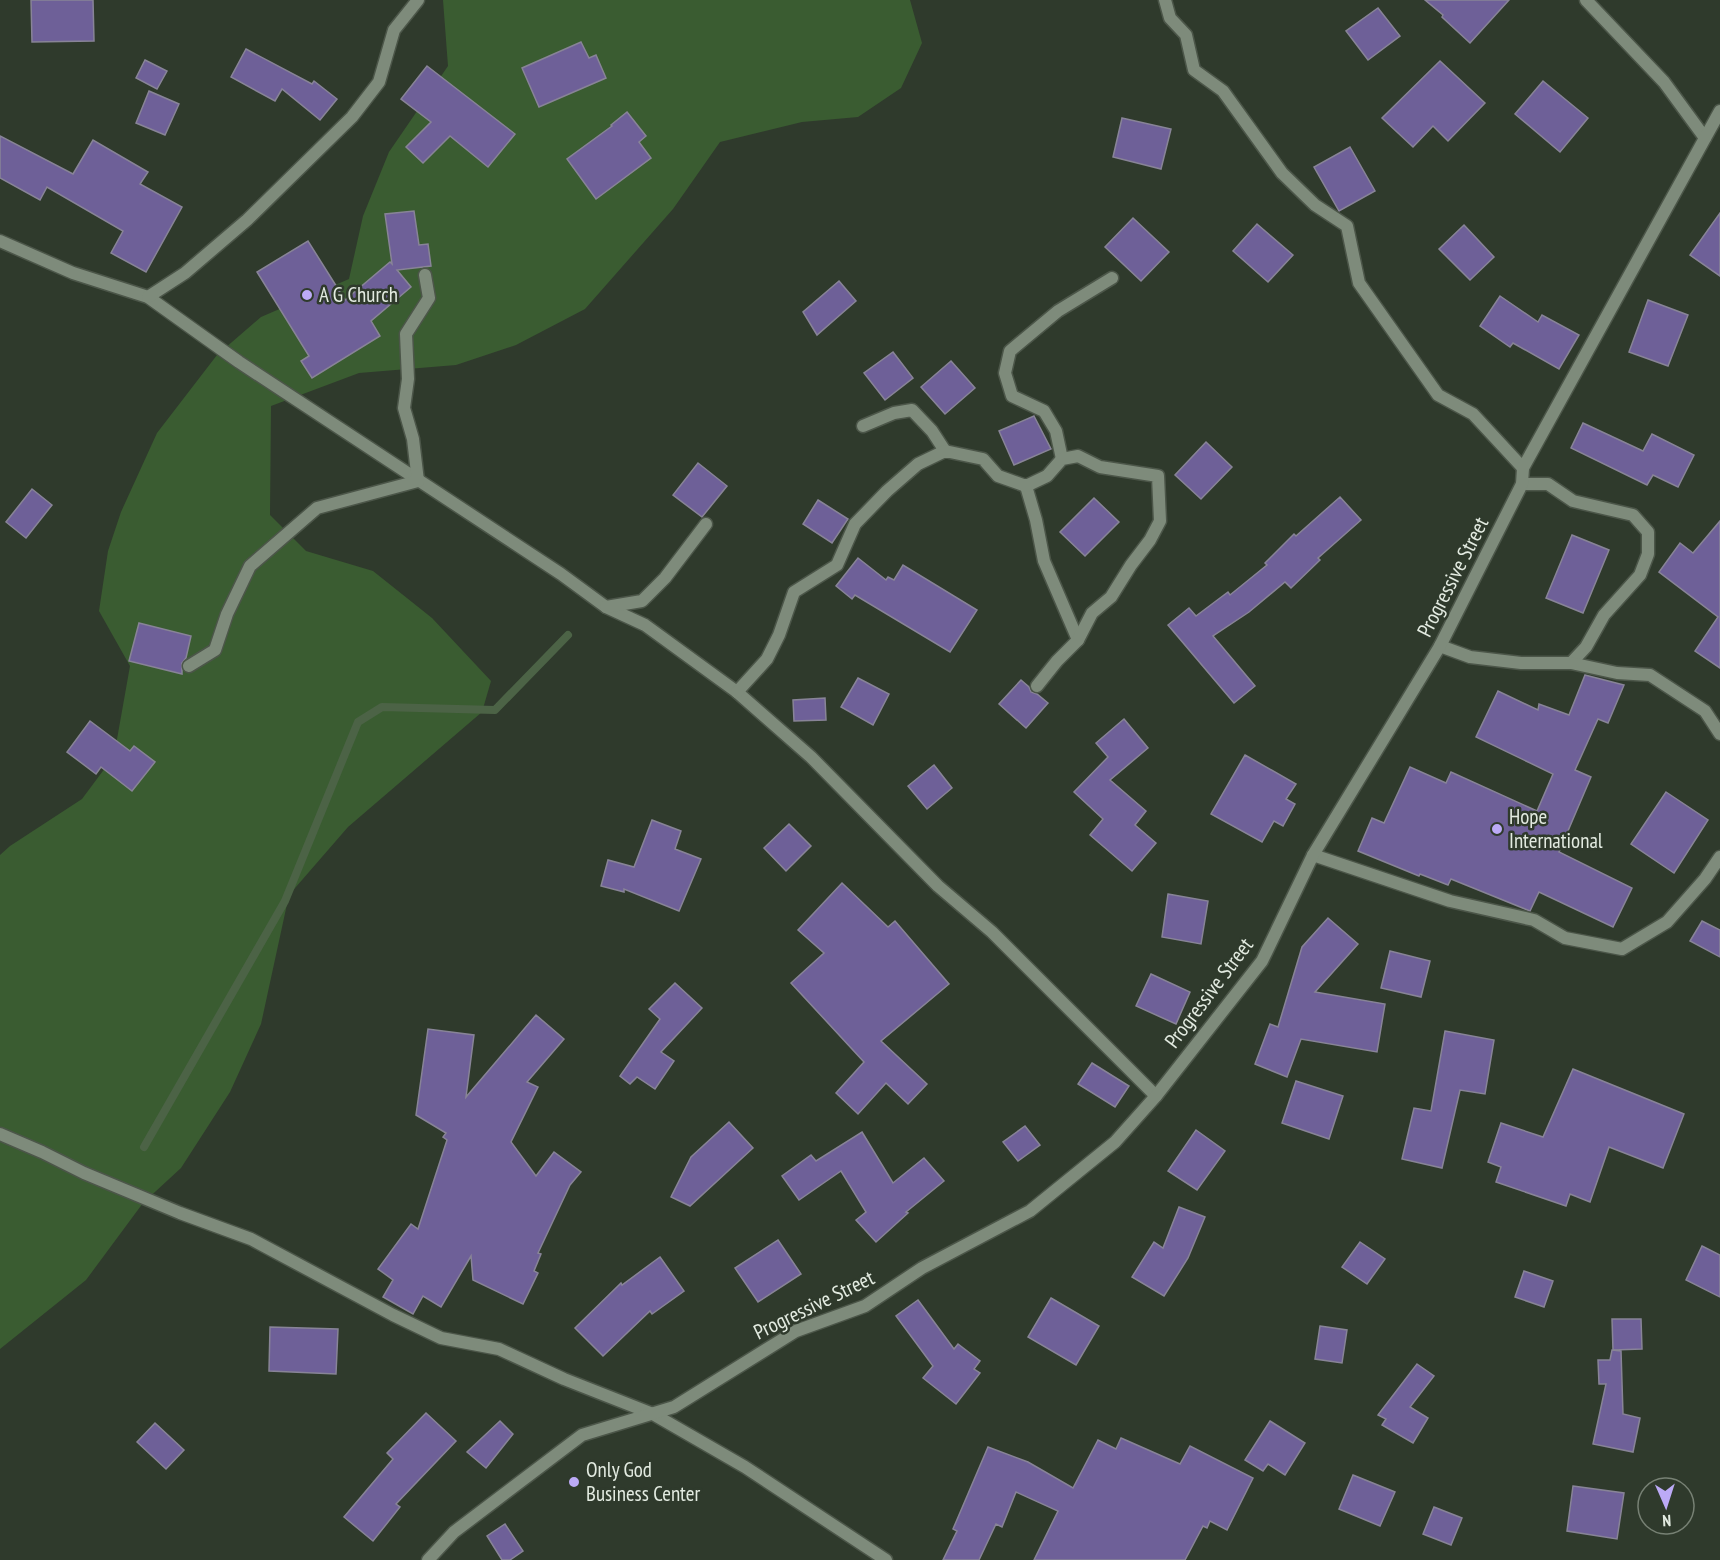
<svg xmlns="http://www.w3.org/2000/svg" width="1720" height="1560" viewBox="0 0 1720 1560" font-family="'PT Sans Narrow',sans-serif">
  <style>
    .green { fill: #3a5c31 }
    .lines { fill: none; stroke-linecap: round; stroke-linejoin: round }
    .stream { stroke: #4c6346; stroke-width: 8 }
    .building { fill: #6e6098; stroke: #888497; stroke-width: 1.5 }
    .street-casing { stroke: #4c5649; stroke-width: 15 }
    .street { stroke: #7e8b7b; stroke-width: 12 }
    .poi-dot { fill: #bcaaf6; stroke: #2f3a2c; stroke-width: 2 }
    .labels { text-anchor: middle; stroke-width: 5; stroke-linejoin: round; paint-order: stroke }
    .poi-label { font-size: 21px; fill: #e3ebe1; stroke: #2f3a2c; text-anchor: start }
    .street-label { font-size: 21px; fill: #e3ebe1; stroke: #2f3a2c }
  </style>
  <rect width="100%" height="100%" fill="#2f3a2c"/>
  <polygon class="green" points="443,0 910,0 922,43 901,88 858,117 802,122 720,142 673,209 585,309 516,345 456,365 359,373 271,406 270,515 306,551 373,571 432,618 491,681 482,712 348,827 289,895 261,1024 230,1092 181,1168 143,1203 86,1280 0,1349 0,855 10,846 82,799 114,756 130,666 99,611 108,551 121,512 157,433 217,355 261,317 349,279 363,216 389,152 448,66"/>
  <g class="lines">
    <polyline class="stream" points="144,1147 285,901 358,722 382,707 495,710 568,635"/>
  </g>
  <g class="building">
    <polygon points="31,0 93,0 94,41 32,42"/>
    <polygon points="1425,0 1509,0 1470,43 1442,17 1443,15"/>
    <polygon points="1378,8 1400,36 1368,60 1346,31"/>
    <polygon points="581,42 589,58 596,55 606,78 539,107 522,68"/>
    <polygon points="246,49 312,84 314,81 337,99 320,120 282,89 275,101 231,77"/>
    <polygon points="145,60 167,71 157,89 136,78"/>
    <polygon points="1440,61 1485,103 1448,141 1433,126 1413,147 1382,118"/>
    <polygon points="427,66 515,134 488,167 450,136 423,163 406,147 431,122 401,99"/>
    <polygon points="1543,81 1588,118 1560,152 1515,114"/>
    <polygon points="149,91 179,104 165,135 136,123"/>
    <polygon points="627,112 646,136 639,142 651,158 596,199 567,159 612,126 611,125"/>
    <polygon points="1122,118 1171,129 1161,169 1113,157"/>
    <polygon points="0,136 73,174 93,140 148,172 140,184 182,207 146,272 111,253 123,231 47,187 40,200 0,178"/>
    <polygon points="1350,147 1375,191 1339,211 1314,167"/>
    <polygon points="414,211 419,245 428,244 431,266 397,270 411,287 371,321 380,336 312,378 301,361 309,356 257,272 308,241 345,300 390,262 392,264 385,214"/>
    <polygon points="1720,213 1720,276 1690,255"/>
    <polygon points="1133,218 1169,252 1141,281 1105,247"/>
    <polygon points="1257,224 1293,255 1268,282 1233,251"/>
    <polygon points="1464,225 1494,257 1470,280 1439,249"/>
    <polygon points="839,281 856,301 817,335 803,312"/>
    <polygon points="1500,296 1538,322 1542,315 1579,335 1559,369 1513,343 1510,347 1480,326"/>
    <polygon points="1648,300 1688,315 1668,366 1629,352"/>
    <polygon points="893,352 913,378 885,400 864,373"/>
    <polygon points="951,361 975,388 945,414 921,387"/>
    <polygon points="1034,416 1051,449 1014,465 999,431"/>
    <polygon points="1583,423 1643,451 1652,434 1694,455 1678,487 1653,475 1647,485 1571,448"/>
    <polygon points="1206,442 1232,467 1201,499 1175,475"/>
    <polygon points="698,463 727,486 702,517 673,495"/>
    <polygon points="32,489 52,505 26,538 6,522"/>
    <polygon points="1340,497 1361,520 1318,558 1320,560 1291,588 1285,582 1249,612 1213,636 1255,686 1234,703 1168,625 1189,608 1196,616 1228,592 1230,595 1267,565 1265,563 1294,534 1296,536"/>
    <polygon points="1094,498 1119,522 1085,556 1060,532"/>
    <polygon points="818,500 848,519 832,543 803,524"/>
    <polygon points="1720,521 1720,668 1695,651 1718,617 1659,572 1680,543 1693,553"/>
    <polygon points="1572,535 1609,550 1583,613 1546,598"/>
    <polygon points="858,558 886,580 888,577 894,580 903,565 977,610 950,652 855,595 852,599 836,586"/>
    <polygon points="139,623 191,636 186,658 182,663 182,674 129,661"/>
    <polygon points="1585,675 1624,685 1608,723 1598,719 1575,770 1591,777 1559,852 1632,888 1613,927 1539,892 1530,911 1451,879 1448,885 1420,874 1419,876 1358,851 1372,818 1384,823 1410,767 1446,783 1451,772 1537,811 1553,774 1476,737 1498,691 1538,710 1539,704 1569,715"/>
    <polygon points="858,678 889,694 873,725 841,707"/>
    <polygon points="1021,680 1029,687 1031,692 1037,694 1048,703 1026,728 999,704"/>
    <polygon points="825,698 826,720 794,721 793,700"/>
    <polygon points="1124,719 1148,748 1110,780 1146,811 1135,825 1156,843 1132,871 1090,835 1103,819 1074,792 1108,757 1096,743"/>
    <polygon points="90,721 130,751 134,746 155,762 132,791 101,767 96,774 67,752"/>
    <polygon points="1245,755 1296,784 1286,799 1295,804 1283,826 1274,821 1262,842 1211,814"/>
    <polygon points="934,765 952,788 927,809 908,786"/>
    <polygon points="1666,792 1708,820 1674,873 1631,844"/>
    <polygon points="652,820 681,831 675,849 701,859 679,911 624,889 624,892 601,886 608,860 634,867"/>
    <polygon points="789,824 811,846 786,871 764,848"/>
    <polygon points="842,883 888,927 895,921 949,984 881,1041 927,1084 908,1104 886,1083 858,1114 836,1093 864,1062 791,983 824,953 798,930"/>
    <polygon points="1168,894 1208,901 1201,944 1162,937"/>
    <polygon points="1328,918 1358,944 1315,992 1385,1004 1377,1052 1301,1039 1287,1077 1255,1064 1270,1024 1278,1027 1302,947"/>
    <polygon points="1702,921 1720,930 1720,957 1690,941"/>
    <polygon points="1390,951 1430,961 1421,997 1381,988"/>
    <polygon points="1151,974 1190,992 1176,1024 1136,1006"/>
    <polygon points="675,983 702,1008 661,1052 674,1061 655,1089 637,1077 630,1084 620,1076 660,1019 649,1009"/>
    <polygon points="536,1015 564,1039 527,1082 538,1087 511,1142 536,1176 554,1152 581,1172 570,1185 538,1253 541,1254 534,1271 538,1273 523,1304 473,1280 471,1256 441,1307 423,1296 413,1314 383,1297 393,1280 378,1269 411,1224 418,1229 447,1140 443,1137 446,1133 416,1115 428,1029 474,1035 466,1097"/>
    <polygon points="1445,1031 1494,1040 1485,1094 1460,1090 1442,1168 1402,1159 1414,1108 1431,1111"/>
    <polygon points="1092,1063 1129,1086 1115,1107 1078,1084"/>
    <polygon points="1573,1069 1684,1114 1663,1168 1609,1147 1590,1202 1570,1194 1566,1206 1496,1182 1501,1167 1488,1162 1501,1123 1543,1137"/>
    <polygon points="1296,1081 1343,1096 1329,1139 1282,1123"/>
    <polygon points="729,1122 753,1148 690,1206 671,1197 691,1157"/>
    <polygon points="1025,1126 1040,1145 1018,1161 1003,1142"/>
    <polygon points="1196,1130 1225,1151 1197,1190 1168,1171"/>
    <polygon points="862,1132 893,1183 924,1158 944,1181 906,1212 908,1213 876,1242 856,1220 866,1212 841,1171 799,1200 782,1176 811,1155 816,1161"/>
    <polygon points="1179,1207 1205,1217 1188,1258 1164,1296 1132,1277 1154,1242 1163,1248"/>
    <polygon points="778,1240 801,1274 758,1302 735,1268"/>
    <polygon points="1360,1242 1385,1259 1367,1284 1342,1267"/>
    <polygon points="1702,1246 1720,1255 1720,1297 1686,1280"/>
    <polygon points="660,1257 684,1291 652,1314 650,1311 603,1356 575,1328 621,1283 622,1285"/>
    <polygon points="1524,1271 1553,1281 1544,1307 1515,1297"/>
    <polygon points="1051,1298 1099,1326 1076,1365 1028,1337"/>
    <polygon points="918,1300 954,1349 958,1344 980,1361 974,1369 980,1373 956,1404 923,1378 933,1366 896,1316"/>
    <polygon points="1612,1319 1641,1319 1642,1349 1613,1350"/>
    <polygon points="1320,1326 1347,1330 1342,1363 1315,1359"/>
    <polygon points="270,1327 338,1329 336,1374 269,1371"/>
    <polygon points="1612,1350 1621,1351 1623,1414 1640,1418 1633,1452 1593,1444 1606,1384 1599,1384 1598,1360 1610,1360"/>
    <polygon points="1417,1364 1434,1376 1410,1407 1428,1418 1413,1443 1382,1425 1386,1419 1378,1415"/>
    <polygon points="426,1413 456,1441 396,1504 400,1507 373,1541 344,1517 393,1459 387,1453"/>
    <polygon points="500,1421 513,1434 486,1468 467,1452"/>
    <polygon points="1270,1421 1305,1443 1285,1475 1268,1464 1263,1471 1245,1460"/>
    <polygon points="155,1423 184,1450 166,1469 137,1442"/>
    <polygon points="1121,1438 1180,1464 1190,1446 1253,1478 1227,1530 1210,1521 1207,1528 1203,1526 1185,1560 1034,1560 1058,1511 1016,1492 1002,1527 996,1524 979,1560 943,1560 957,1531 953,1529 988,1447 1028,1462 1073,1488 1098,1440 1116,1449"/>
    <polygon points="1353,1475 1395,1492 1380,1526 1339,1509"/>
    <polygon points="1573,1486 1624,1493 1617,1539 1567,1531"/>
    <polygon points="1434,1507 1462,1518 1451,1545 1423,1534"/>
    <polygon points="505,1524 523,1551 510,1560 502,1560 487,1536"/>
  </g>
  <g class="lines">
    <defs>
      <g id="street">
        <polyline points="1165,0 1170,18 1186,35 1194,70 1223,91 1282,173 1315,205 1347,226 1359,283 1438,395 1473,414 1523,468"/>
        <polyline points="1586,0 1664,82 1705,138"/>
        <polyline points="0,241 73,273 148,297 239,362 561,574 606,607 645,625 737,692 811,757 938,886 992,932 1156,1096"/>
        <polyline points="148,297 185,273 247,220 352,117 379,82 394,30 418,0"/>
        <polyline points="863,426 894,413 912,410 932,431 945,451"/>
        <polyline points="1062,459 1056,431 1044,411 1012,396 1005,373 1010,351 1058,311 1112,278"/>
        <polyline points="1522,484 1548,484 1573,501 1633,515 1648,532 1648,554 1640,575 1604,615 1586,647 1571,663"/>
        <polyline points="1026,486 1036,520 1044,561 1078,640"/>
        <polyline points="606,607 642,601 665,578 706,524"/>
        <polyline points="1440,646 1470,657 1521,663 1571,663 1617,673 1650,675 1705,711 1720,734"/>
        <polyline points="189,666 215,650 227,614 250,566 317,508 418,481 413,439 404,408 408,379 406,334 429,298 425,275"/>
        <polyline points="737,692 767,659 779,635 794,592 837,565 855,524 887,491 918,464 945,451 983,459 998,476 1026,486 1047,476 1062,459 1078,456 1100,467 1158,476 1160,521 1150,540 1131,565 1111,597 1092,613 1078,640 1057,661 1037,686"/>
        <polyline points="1313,855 1450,901 1534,920 1565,938 1622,949 1667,922 1705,879 1720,857"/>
        <polyline points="0,1134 42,1152 84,1173 180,1213 251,1239 393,1315 441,1338 499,1349 564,1379 653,1414 745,1467 886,1560"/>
        <polyline points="428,1560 454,1532 582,1435 674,1407 796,1331 865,1306 922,1268 1030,1211 1115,1142 1156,1096 1262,961 1313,855 1440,646 1522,484 1523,468 1720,111"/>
      </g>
    </defs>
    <use href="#street" class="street-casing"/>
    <use href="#street" class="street"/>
  </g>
  <g class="poi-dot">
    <circle cx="307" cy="295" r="6"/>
    <circle cx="1497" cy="829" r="6"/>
    <circle cx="574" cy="1482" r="6"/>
  </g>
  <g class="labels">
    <g class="poi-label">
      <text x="319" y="302">A G Church</text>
      <text x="1509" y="824">Hope<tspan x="1509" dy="24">International</tspan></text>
      <text x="586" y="1477">Only God<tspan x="586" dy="24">Business Center</tspan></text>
    </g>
    <g class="street-label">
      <text transform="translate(1453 577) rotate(-63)" y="7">Progressive Street</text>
      <text transform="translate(1209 993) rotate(-53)" y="7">Progressive Street</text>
      <text transform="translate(814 1305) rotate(-26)" y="7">Progressive Street</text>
    </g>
  </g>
  <g transform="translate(1666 1506) rotate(177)"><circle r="28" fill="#2f3a2c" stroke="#778174" stroke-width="1.5"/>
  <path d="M0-4.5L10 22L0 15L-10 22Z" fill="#bcaaf6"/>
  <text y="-9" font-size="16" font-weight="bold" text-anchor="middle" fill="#e3ebe1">N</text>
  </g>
</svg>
